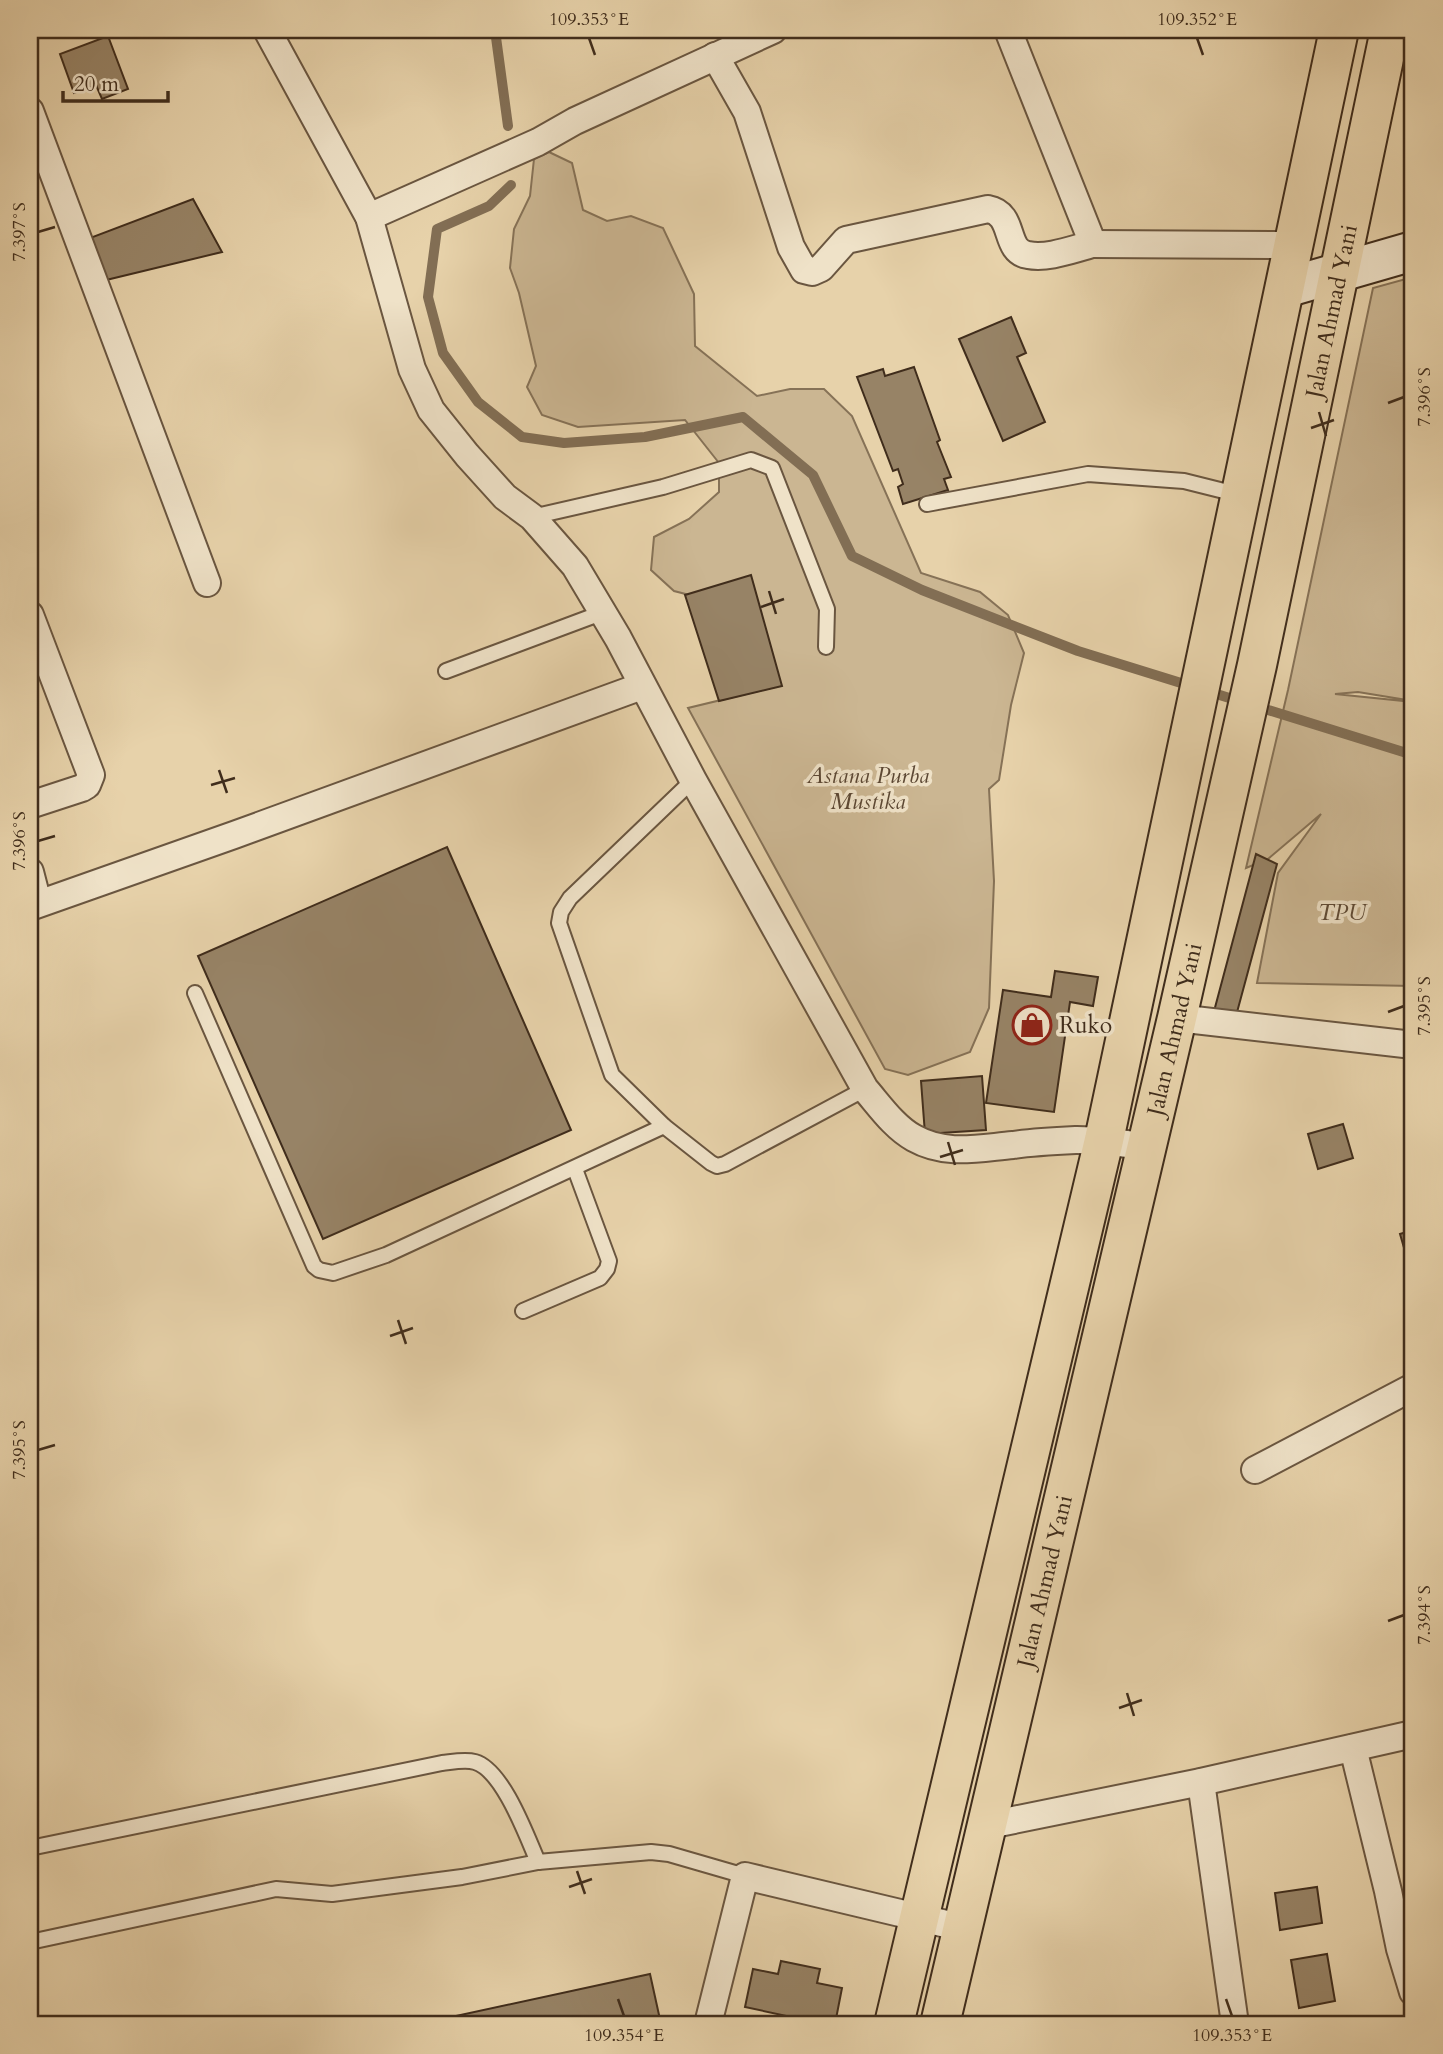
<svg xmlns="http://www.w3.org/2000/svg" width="1443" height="2054" viewBox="0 0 1443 2054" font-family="Cardo,serif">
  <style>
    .green { fill: #cbb692; stroke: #867257; stroke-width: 2 }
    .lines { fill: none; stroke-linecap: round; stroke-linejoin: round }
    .stream { stroke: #826e54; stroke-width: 10 }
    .building { fill: #978366; stroke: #402d1c; stroke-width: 2 }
    .lane-casing { stroke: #6a5640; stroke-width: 18 }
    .street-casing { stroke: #6a5640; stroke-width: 30 }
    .secondary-casing { stroke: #402d1c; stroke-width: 42 }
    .primary-casing { stroke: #402d1c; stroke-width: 42 }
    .lane { stroke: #efe2c8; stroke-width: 14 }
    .street { stroke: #efe2c8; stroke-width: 26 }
    .secondary { stroke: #efe2c8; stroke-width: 38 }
    .primary { stroke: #e7d2aa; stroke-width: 38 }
    .ticks { fill: none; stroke: #402d1c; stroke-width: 2.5 }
    .labels { text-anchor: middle; stroke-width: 7; stroke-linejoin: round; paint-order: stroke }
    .street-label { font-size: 23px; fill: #402d1c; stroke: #efe2c8 }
    .park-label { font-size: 23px; font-style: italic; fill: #5c4834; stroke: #efe2c8 }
    .poi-label { font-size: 23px; fill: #402d1c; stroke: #efe2c8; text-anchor: start }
    .neatline { fill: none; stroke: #402d1c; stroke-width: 2.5 }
    .ticks-label { font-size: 18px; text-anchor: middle; fill: #402d1c }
  </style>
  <rect width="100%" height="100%" fill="#e7d2aa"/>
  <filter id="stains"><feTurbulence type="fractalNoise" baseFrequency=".00286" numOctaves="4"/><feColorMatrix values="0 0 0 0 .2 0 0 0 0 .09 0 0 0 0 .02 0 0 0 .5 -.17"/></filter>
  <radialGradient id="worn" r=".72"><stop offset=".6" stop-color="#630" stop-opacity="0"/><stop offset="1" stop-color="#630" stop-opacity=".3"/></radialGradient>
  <g class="green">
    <polygon points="549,152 572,163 583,210 607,221 631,216 663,228 694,294 695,346 757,396 790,389 824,389 852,416 921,573 980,592 1008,615 1024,653 1011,705 999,780 989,789 994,881 989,1008 970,1052 908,1075 885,1069 688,708 779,686 729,605 674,591 651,570 654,537 689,519 719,492 719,463 685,420 578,427 542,415 527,387 536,366 519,293 510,268 514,229 530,196 534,159"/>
    <polygon points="1413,277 1413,701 1358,692 1335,694 1413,702 1413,986 1257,983 1278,873 1321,814 1268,859 1246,868 1288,690 1373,288"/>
  </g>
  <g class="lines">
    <g class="stream">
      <polyline points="495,30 508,126"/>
      <polyline points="511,185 489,206 437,229 428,297 443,353 478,402 522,437 564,443 645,437 743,417 813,475 852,556 922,590 1078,651 1413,755"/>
    </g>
  </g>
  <g class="building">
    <polygon points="108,36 128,89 102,99 96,85 74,93 60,54"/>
    <polygon points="193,199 222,252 102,281 90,238"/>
    <polygon points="1011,317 1026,353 1017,357 1045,422 1003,441 959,339"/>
    <polygon points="914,367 940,440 937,442 951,477 944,479 948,490 903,504 898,487 903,484 898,469 893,471 857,377 883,369 885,376"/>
    <polygon points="751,575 782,686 719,701 685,595"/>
    <polygon points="447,847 571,1130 323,1239 198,956"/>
    <polygon points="1256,854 1277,864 1236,1016 1213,1015"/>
    <polygon points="1055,971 1098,977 1093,1006 1070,1002 1054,1112 986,1103 1003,990 1051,997"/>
    <polygon points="982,1076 986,1130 925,1134 921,1081"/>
    <polygon points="1343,1124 1353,1158 1318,1169 1308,1134"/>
    <polygon points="1413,1230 1413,1279 1400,1234"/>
    <polygon points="1317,1887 1322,1923 1280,1930 1275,1893"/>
    <polygon points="1327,1954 1335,2001 1299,2008 1291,1960"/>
    <polygon points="781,1961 820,1969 817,1983 842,1988 835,2024 824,2024 745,2007 753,1969 778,1974"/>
    <polygon points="650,1974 661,2024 419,2024"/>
  </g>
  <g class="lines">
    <defs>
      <g id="lane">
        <polyline points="1388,46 1413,50"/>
        <polyline points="927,504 1088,474 1184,481 1240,495"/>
        <polyline points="532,517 663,487 751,460 772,468 827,609 826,647"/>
        <polyline points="446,671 604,612"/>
        <polyline points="195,993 314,1266 319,1270 333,1273 386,1255 664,1126 711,1163 717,1166 725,1164 865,1089"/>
        <polyline points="664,1126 612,1075 559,923 561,912 570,898 693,780"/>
        <polyline points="523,1311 600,1278 607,1269 609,1261 575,1169"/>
        <path d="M 30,1848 L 442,1763 C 452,1762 465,1759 475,1762 C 503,1770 527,1837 538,1862"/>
        <polyline points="30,1942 276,1889 332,1894 462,1877 538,1862 651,1852 669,1854 745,1876"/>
      </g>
      <g id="street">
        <path d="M 267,30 L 369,217 L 412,369 L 431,410 L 467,455 L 505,497 L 532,517 L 575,566 L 618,638 L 693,780 L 865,1089 C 879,1105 894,1127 914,1138 C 946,1156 978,1148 1013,1145 C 1034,1142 1056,1141 1077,1140 C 1100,1140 1123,1143 1146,1147"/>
        <path d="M 715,56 L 747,112 L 791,247 L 804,270 L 812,272 L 821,268 L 846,240 L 988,209 C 1016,214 1003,251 1028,255 C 1048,259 1073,249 1093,244 L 1008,30"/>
        <polyline points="30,111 207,583"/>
        <polyline points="369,217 538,142 575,121 773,30"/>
        <polyline points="1093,244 1294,245"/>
        <polyline points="30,615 91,775 87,785 82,788 30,805"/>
        <polyline points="30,872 38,903"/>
        <polyline points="30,907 234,835 642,686"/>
        <polyline points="1177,1018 1413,1045"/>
        <polyline points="1255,1470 1413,1387"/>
        <polyline points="1353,1748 1388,1891 1400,1949 1413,1992"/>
        <polyline points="1201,1782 1235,2024"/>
        <polyline points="989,1825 1201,1782 1413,1734"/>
        <polyline points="708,2024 745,1876 963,1928"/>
      </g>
      <polyline id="secondary" points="1285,288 1413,251"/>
      <g id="primary">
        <polyline points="894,2024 1104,1140 1339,30"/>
        <path id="s1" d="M 940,2024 L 1177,1018 L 1257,665 L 1390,30"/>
      </g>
    </defs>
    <use href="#lane" class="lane-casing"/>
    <use href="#street" class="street-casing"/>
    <use href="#secondary" class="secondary-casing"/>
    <use href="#primary" class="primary-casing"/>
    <use href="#lane" class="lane"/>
    <use href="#street" class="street"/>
    <use href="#secondary" class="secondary"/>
    <use href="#primary" class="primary"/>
  </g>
  <path class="ticks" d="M 589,38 L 595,55M 1197,38 L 1203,55M 38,232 L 55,227M 1388,403 L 1404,397M 1319,412 L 1326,436M 1311,428 L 1334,420M 769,591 L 776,614M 761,607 L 784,599M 219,770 L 227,793M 211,785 L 235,778M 38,841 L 55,836M 1388,1012 L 1404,1006M 948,1142 L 955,1165M 940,1157 L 963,1150M 398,1320 L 406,1344M 390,1336 L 413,1328M 38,1450 L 55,1445M 1388,1621 L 1404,1615M 1127,1693 L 1134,1716M 1119,1708 L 1142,1700M 577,1871 L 585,1894M 569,1887 L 592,1879M 618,1999 L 624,2016M 1226,1999 L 1232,2016"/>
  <defs>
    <symbol id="shop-ring" viewBox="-11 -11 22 22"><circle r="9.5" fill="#efe2c8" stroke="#8f2418" stroke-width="1.5"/><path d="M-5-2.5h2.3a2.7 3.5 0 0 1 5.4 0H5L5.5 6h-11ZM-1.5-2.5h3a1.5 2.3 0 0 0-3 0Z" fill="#8f2418"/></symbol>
  </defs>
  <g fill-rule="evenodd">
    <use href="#shop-ring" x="1010" y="1003" width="44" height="44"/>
  </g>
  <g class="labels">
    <g class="street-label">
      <text dy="8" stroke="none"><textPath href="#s1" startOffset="1757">Jalan Ahmad Yani</textPath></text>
      <text dy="8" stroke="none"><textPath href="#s1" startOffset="1022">Jalan Ahmad Yani</textPath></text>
      <text dy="8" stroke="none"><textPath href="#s1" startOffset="455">Jalan Ahmad Yani</textPath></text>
    </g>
    <g class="park-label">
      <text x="868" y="783">Astana Purba<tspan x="868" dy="26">Mustika</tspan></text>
      <text x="1342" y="920">TPU</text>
    </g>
    <g class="poi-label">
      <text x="1059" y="1033">Ruko</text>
    </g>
  </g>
  <rect width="1443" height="2054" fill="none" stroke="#e7d2aa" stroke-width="77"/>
  <path d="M63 91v10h105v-10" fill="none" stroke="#402d1c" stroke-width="3.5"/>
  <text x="74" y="91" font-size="21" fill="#402d1c" stroke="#efe2c8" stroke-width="5" paint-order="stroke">20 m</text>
  <rect x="38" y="38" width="1366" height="1978" class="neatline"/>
  <g class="ticks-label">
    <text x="589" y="25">109.353°E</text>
    <text x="1197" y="25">109.352°E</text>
    <text transform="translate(19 232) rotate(-90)" y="6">7.397°S</text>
    <text transform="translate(1424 397) rotate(-90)" y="6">7.396°S</text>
    <text transform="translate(19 841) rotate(-90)" y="6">7.396°S</text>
    <text transform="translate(1424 1006) rotate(-90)" y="6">7.395°S</text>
    <text transform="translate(19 1450) rotate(-90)" y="6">7.395°S</text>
    <text transform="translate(1424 1615) rotate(-90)" y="6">7.394°S</text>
    <text x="624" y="2041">109.354°E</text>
    <text x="1232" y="2041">109.353°E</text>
  </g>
  <rect width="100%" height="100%" filter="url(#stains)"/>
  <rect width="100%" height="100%" fill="url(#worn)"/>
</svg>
